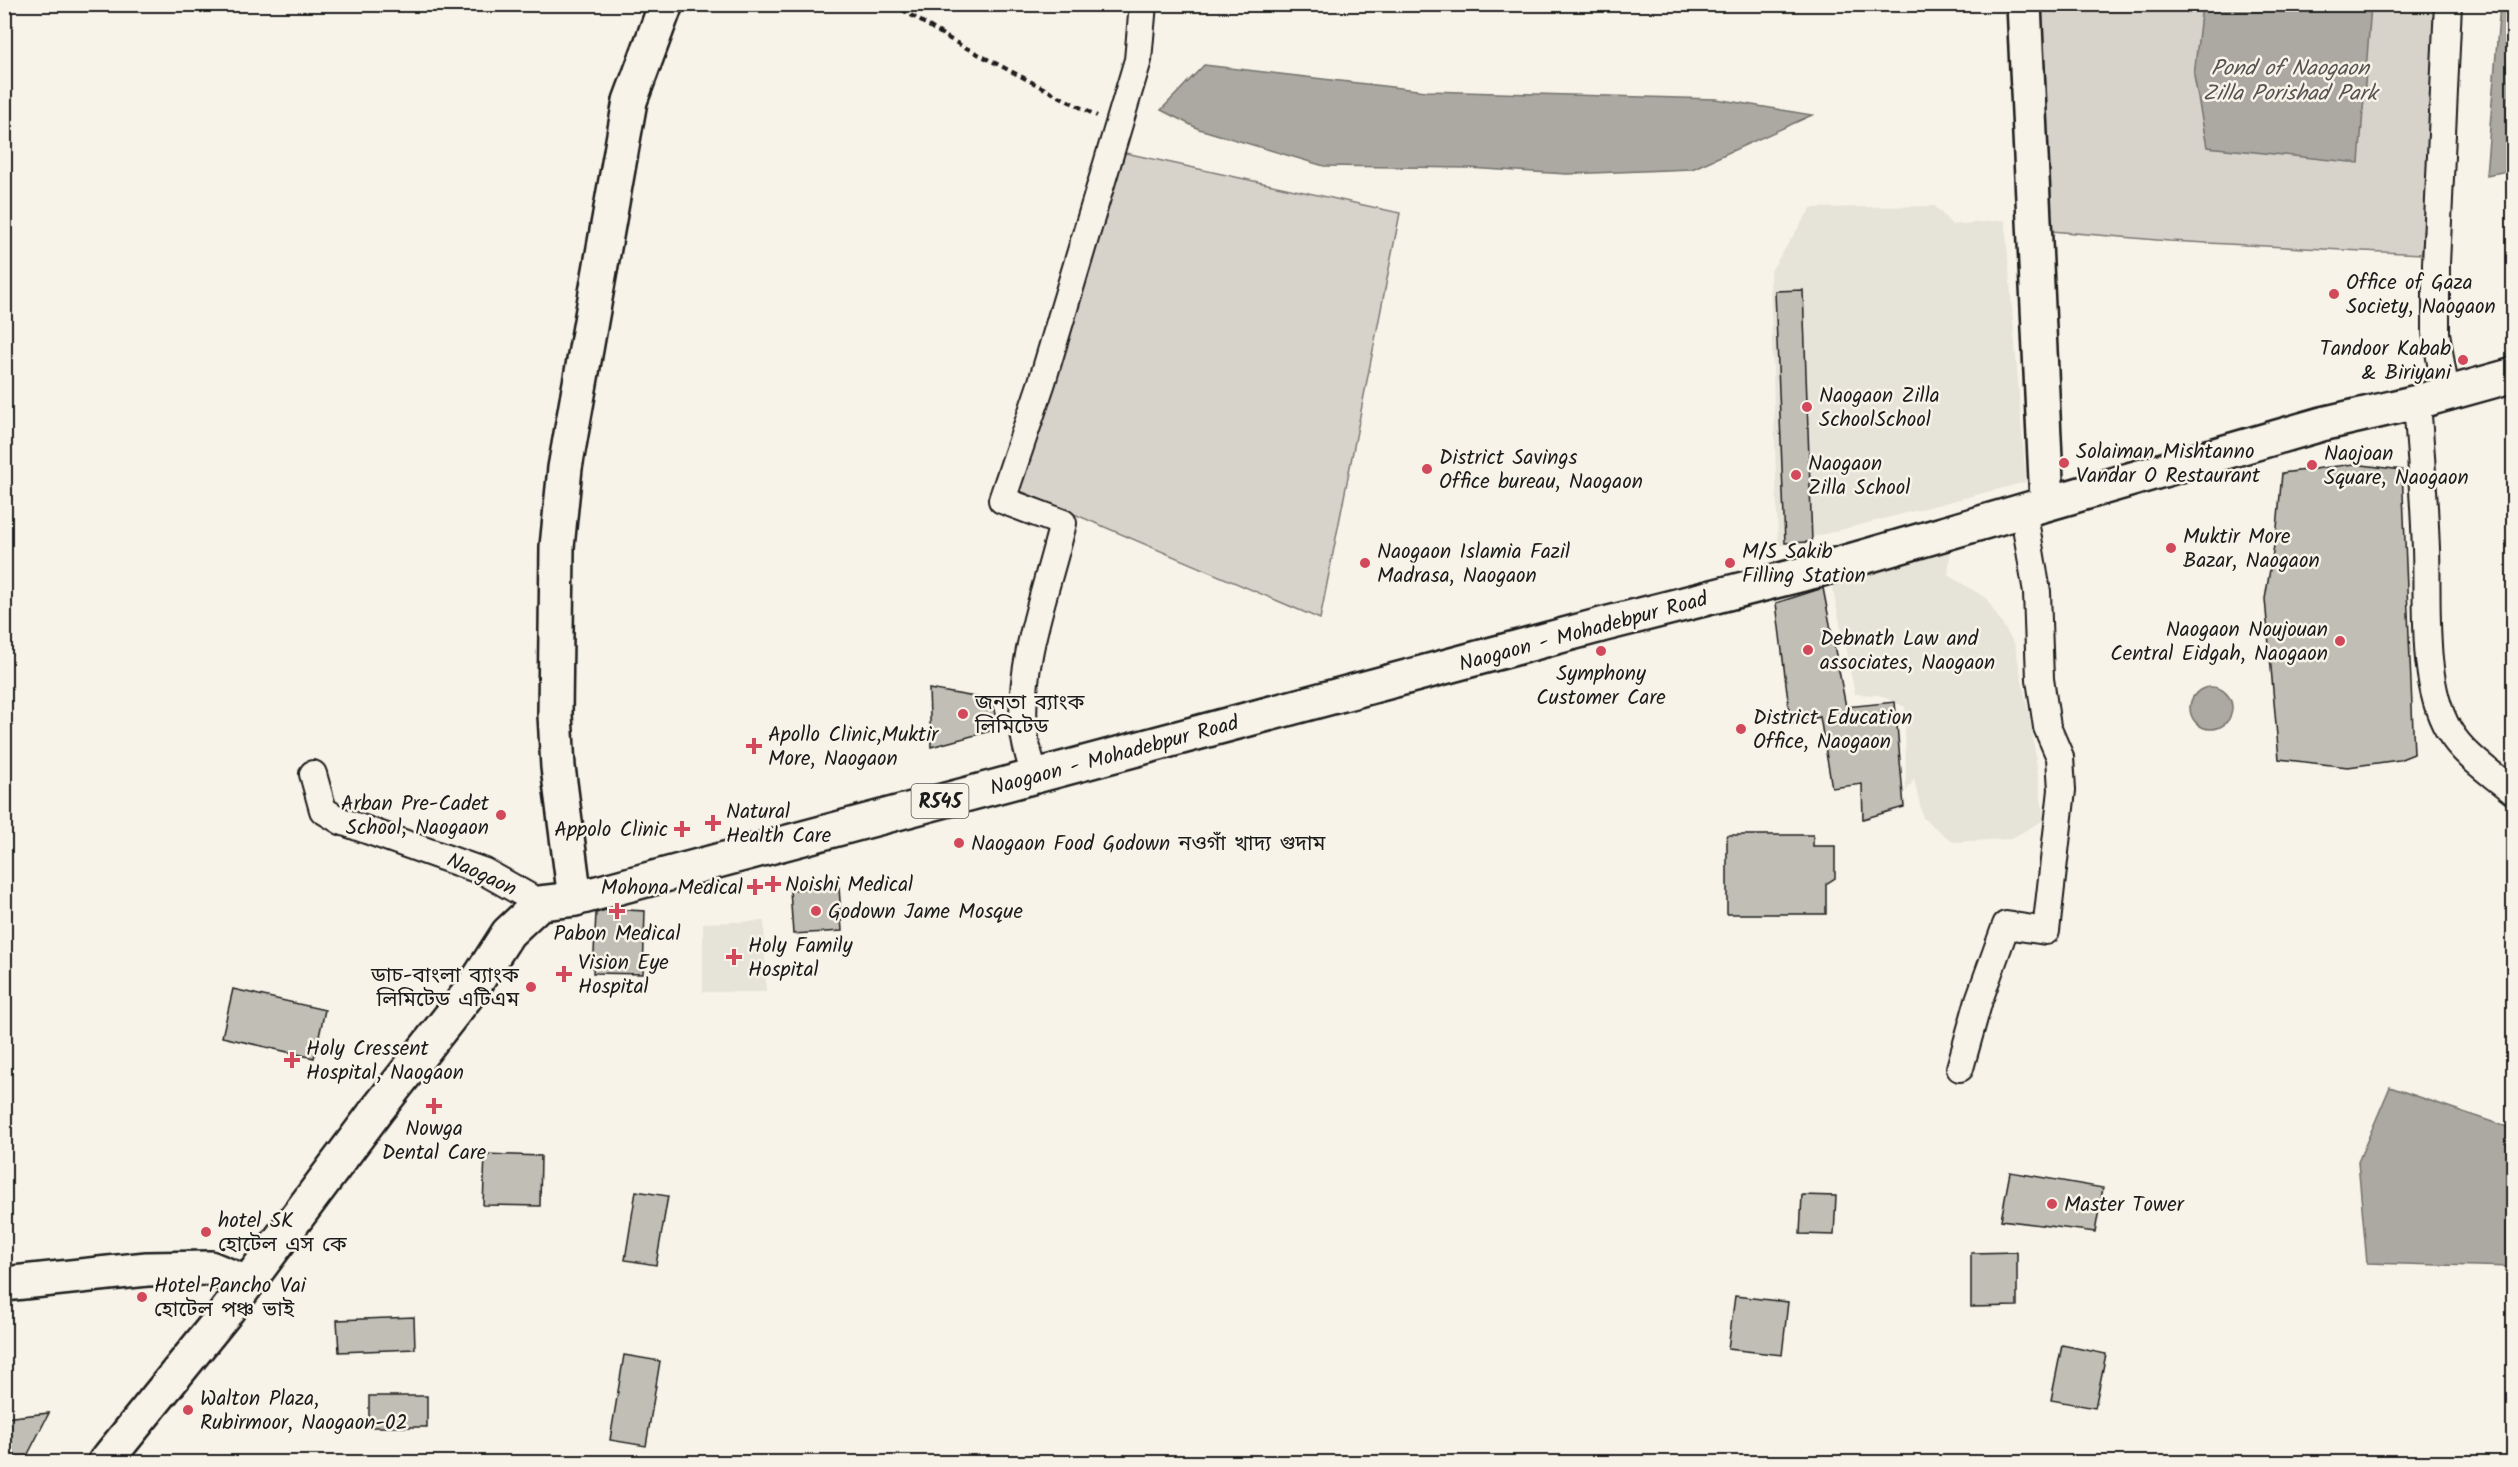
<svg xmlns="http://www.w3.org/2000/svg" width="2518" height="1467" viewBox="0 0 2518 1467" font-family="Kalam,'Noto Sans Bengali',sans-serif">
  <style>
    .built { fill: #e6e3d9 }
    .green { fill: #d7d3cb; stroke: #7a7874; stroke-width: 1.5 }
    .water { fill: #aca9a2; stroke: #72716c; stroke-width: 1.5 }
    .building { fill: #c0beb5; stroke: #1c1c1c; stroke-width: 1.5 }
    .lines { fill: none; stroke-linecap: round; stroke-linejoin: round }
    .street-casing { stroke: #1c1c1c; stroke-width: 30 }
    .secondary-casing { stroke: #1c1c1c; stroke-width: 38 }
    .primary-casing { stroke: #1c1c1c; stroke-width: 38 }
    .path { stroke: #1c1c1c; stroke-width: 4; stroke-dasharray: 6 4.5; stroke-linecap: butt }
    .street { stroke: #f7f3e8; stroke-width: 26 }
    .secondary { stroke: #f7f3e8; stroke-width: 33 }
    .primary { stroke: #f7f3e8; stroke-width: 33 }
    .poi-dot { fill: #d1495b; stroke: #f7f3e8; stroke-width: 2 }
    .labels { text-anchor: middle; stroke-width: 5; stroke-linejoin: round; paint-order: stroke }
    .shield { fill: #f7f3e8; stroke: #5e5c59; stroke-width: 1.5 }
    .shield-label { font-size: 20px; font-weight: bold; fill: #1c1c1c }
    .poi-label { font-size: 21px; fill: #1c1c1c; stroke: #f7f3e8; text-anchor: start }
    .street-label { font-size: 21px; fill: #1c1c1c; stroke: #f7f3e8 }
    .water-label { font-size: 22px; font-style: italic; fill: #565452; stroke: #f7f3e8 }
  </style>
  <rect width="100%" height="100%" fill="#f7f3e8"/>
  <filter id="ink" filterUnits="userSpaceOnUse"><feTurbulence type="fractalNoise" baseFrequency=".0167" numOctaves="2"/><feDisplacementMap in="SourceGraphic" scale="12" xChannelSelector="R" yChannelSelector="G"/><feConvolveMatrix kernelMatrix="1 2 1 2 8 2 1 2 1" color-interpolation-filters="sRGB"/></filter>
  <g filter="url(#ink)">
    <g class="built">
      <polygon points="1935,206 1952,225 2005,220 2026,482 1778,546 1770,272 1811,208"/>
      <polygon points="1951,546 1948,575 1986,598 2015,645 2032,730 2044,820 2010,839 1953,842 1923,818 1914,779 1906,792 1905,707 1879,695 1855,694 1830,576"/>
      <polygon points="764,921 766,992 703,992 703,923"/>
    </g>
    <g class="green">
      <polygon points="2041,5 2439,5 2422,254 2169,241 2051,231 2041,50"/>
      <polygon points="1121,152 1400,213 1320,619 1018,490"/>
    </g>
    <g class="water">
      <polygon points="2202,5 2371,5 2359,163 2207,147 2194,76"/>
      <polygon points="2500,5 2513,5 2513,170 2486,175"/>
      <polygon points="1204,65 1426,91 1716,99 1812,115 1692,169 1567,174 1468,168 1324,166 1199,129 1161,110"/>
      <circle cx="2211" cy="708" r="21"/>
      <polygon points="2390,1087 2513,1129 2513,1267 2367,1263 2358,1162"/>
    </g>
    <g class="building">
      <polygon points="1803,290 1812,542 1785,543 1775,291"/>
      <polygon points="2354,464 2402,470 2414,754 2399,760 2348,767 2279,759 2265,599 2277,528 2282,473"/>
      <polygon points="1823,588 1846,707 1895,702 1904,807 1863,819 1862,784 1832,788 1820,717 1791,724 1776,603"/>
      <polygon points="929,689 992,700 998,729 931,747"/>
      <polygon points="1727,835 1813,835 1813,846 1835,846 1835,878 1826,884 1826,914 1727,914"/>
      <polygon points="839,887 842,931 793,934 790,890"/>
      <polygon points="609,909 645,911 643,974 593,973 596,913"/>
      <polygon points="233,989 325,1010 314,1058 222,1037"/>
      <polygon points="485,1154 541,1156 540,1206 483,1205"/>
      <polygon points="2010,1172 2103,1188 2095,1232 2001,1220"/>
      <polygon points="636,1191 668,1196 656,1265 625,1260"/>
      <polygon points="1802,1195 1836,1196 1834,1235 1800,1234"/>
      <polygon points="2017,1252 2017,1306 1971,1307 1971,1253"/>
      <polygon points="1735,1296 1788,1302 1782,1355 1728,1349"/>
      <polygon points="414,1317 415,1349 339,1352 337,1320"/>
      <polygon points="2062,1345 2106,1354 2095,1408 2051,1400"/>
      <polygon points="624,1355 660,1361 646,1446 610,1440"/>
      <rect x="369" y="1396" width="58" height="31"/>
      <polygon points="49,1413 26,1458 4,1454 4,1418"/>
    </g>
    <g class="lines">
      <defs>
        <g id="street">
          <polyline points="2446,394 2436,333 2436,264 2448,4"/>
          <path d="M 2417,402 C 2421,451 2424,500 2426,549 C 2428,601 2421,683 2448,729 C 2463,755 2491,773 2514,792"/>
          <polyline points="313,774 323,810 341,821 485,872 540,903"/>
          <path d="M 1035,776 C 1031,762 1025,746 1024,731 C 1018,661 1047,590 1063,523 L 1002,500 L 1042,382 L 1138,60 L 1143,4"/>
          <polyline points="1960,1068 1979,1000 2006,925 2046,931 2062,790 2060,757 2047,727 2040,679 2037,592 2023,509"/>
        </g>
        <g id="secondary">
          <polyline points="2024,4 2047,502"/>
          <polyline points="575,899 558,767 555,715 557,547 565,468 630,101 666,4"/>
          <polyline points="4,1284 147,1269 210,1268 247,1283"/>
        </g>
        <polyline id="primary" points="105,1462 223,1316 377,1110 472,989 508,933 540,903 575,899 1605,624 1815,571 2322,424 2417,402 2514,375"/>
      </defs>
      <use href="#street" class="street-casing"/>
      <use href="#secondary" class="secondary-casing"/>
      <use href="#primary" class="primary-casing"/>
      <polyline class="path" points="893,4 953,41 1097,116"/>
      <use href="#street" class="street"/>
      <use href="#secondary" class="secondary"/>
      <use href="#primary" class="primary"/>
    </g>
  </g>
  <g class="poi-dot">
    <circle cx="2334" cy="294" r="6"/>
    <circle cx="2463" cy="360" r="6"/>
    <circle cx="1807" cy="407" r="6"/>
    <circle cx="2064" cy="463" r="6"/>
    <circle cx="2312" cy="465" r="6"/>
    <circle cx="1427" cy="469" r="6"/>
    <circle cx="1796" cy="475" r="6"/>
    <circle cx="2171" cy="548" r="6"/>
    <circle cx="1365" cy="563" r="6"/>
    <circle cx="1730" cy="563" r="6"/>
    <circle cx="2340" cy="641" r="6"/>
    <circle cx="1808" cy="650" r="6"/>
    <circle cx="1601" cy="651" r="6"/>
    <circle cx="963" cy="714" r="6"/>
    <circle cx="1741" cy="729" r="6"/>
    <path d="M751 737h6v6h6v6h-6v6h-6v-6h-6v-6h6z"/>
    <circle cx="501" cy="815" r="6"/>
    <path d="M710 814h6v6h6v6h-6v6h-6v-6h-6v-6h6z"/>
    <path d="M679 820h6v6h6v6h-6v6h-6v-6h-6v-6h6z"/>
    <circle cx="959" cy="843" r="6"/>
    <path d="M770 875h6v6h6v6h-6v6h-6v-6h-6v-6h6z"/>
    <path d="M752 878h6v6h6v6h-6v6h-6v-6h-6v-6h6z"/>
    <path d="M614 902h6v6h6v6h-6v6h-6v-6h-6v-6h6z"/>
    <circle cx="816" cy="911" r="6"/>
    <path d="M731 948h6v6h6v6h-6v6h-6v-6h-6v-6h6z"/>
    <path d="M561 965h6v6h6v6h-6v6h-6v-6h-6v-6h6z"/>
    <circle cx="531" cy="987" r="6"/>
    <path d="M289 1051h6v6h6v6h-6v6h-6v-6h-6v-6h6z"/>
    <path d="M431 1097h6v6h6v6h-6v6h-6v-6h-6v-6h6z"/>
    <circle cx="2052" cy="1204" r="6"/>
    <circle cx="206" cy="1232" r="6"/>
    <circle cx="142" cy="1297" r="6"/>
    <circle cx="188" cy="1410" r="6"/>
  </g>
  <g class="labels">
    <rect class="shield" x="911.5" y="784" width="57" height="34" rx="4.5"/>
    <g class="shield-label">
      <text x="940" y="808">R545</text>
    </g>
    <g class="poi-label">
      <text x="2346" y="289">Office of Gaza<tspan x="2346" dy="24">Society, Naogaon</tspan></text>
      <text x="2451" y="355" text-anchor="end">Tandoor Kabab<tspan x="2451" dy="24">&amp; Biriyani</tspan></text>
      <text x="1819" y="402">Naogaon Zilla<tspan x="1819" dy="24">SchoolSchool</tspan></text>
      <text x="2076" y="458">Solaiman Mishtanno<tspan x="2076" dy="24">Vandar O Restaurant</tspan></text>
      <text x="2324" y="460">Naojoan<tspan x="2324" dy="24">Square, Naogaon</tspan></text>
      <text x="1439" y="464">District Savings<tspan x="1439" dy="24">Office bureau, Naogaon</tspan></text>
      <text x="1808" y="470">Naogaon<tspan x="1808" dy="24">Zilla School</tspan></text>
      <text x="2183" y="543">Muktir More<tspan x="2183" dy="24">Bazar, Naogaon</tspan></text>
      <text x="1377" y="558">Naogaon Islamia Fazil<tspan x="1377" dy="24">Madrasa, Naogaon</tspan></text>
      <text x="1742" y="558">M/S Sakib<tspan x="1742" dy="24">Filling Station</tspan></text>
      <text x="2328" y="636" text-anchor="end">Naogaon Noujouan<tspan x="2328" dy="24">Central Eidgah, Naogaon</tspan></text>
      <text x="1820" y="645">Debnath Law and<tspan x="1820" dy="24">associates, Naogaon</tspan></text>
      <text x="1601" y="680" text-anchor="middle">Symphony<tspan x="1601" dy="24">Customer Care</tspan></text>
      <text x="975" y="709">জনতা ব্যাংক<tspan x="975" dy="24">লিমিটেড</tspan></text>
      <text x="1753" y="724">District Education<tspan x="1753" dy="24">Office, Naogaon</tspan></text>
      <text x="768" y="741">Apollo Clinic,Muktir<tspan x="768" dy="24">More, Naogaon</tspan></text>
      <text x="489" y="810" text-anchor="end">Arban Pre-Cadet<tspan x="489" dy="24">School, Naogaon</tspan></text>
      <text x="726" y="818">Natural<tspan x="726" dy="24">Health Care</tspan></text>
      <text x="668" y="836" text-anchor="end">Appolo Clinic</text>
      <text x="971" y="850">Naogaon Food Godown নওগাঁ খাদ্য গুদাম</text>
      <text x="785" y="891">Noishi Medical</text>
      <text x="743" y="894" text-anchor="end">Mohona Medical</text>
      <text x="828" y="918">Godown Jame Mosque</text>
      <text x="617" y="940" text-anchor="middle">Pabon Medical</text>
      <text x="748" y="952">Holy Family<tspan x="748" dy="24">Hospital</tspan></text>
      <text x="578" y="969">Vision Eye<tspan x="578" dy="24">Hospital</tspan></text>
      <text x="519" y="982" text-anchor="end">ডাচ-বাংলা ব্যাংক<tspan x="519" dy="24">লিমিটেড এটিএম</tspan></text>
      <text x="306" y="1055">Holy Cressent<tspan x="306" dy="24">Hospital, Naogaon</tspan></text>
      <text x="434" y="1135" text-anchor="middle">Nowga<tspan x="434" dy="24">Dental Care</tspan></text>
      <text x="2064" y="1211">Master Tower</text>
      <text x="218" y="1227">hotel SK<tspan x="218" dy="24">হোটেল এস কে</tspan></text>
      <text x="154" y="1292">Hotel Pancho Vai<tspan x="154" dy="24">হোটেল পঞ্চ ভাই</tspan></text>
      <text x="200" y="1405">Walton Plaza,<tspan x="200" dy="24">Rubirmoor, Naogaon-02</tspan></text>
    </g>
    <g class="street-label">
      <text transform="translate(1583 631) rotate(-15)" y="7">Naogaon - Mohadebpur Road</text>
      <text transform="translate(1114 755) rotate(-15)" y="7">Naogaon - Mohadebpur Road</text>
      <text transform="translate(482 874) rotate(25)" y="7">Naogaon</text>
    </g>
    <g class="water-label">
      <text x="2290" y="75">Pond of Naogaon<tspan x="2290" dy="25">Zilla Porishad Park</tspan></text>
    </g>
  </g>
  <rect width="2518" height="1467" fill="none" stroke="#f7f3e8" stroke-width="24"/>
  <rect x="12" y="12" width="2494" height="1443" fill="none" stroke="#1c1c1c" stroke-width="2" filter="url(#ink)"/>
</svg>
